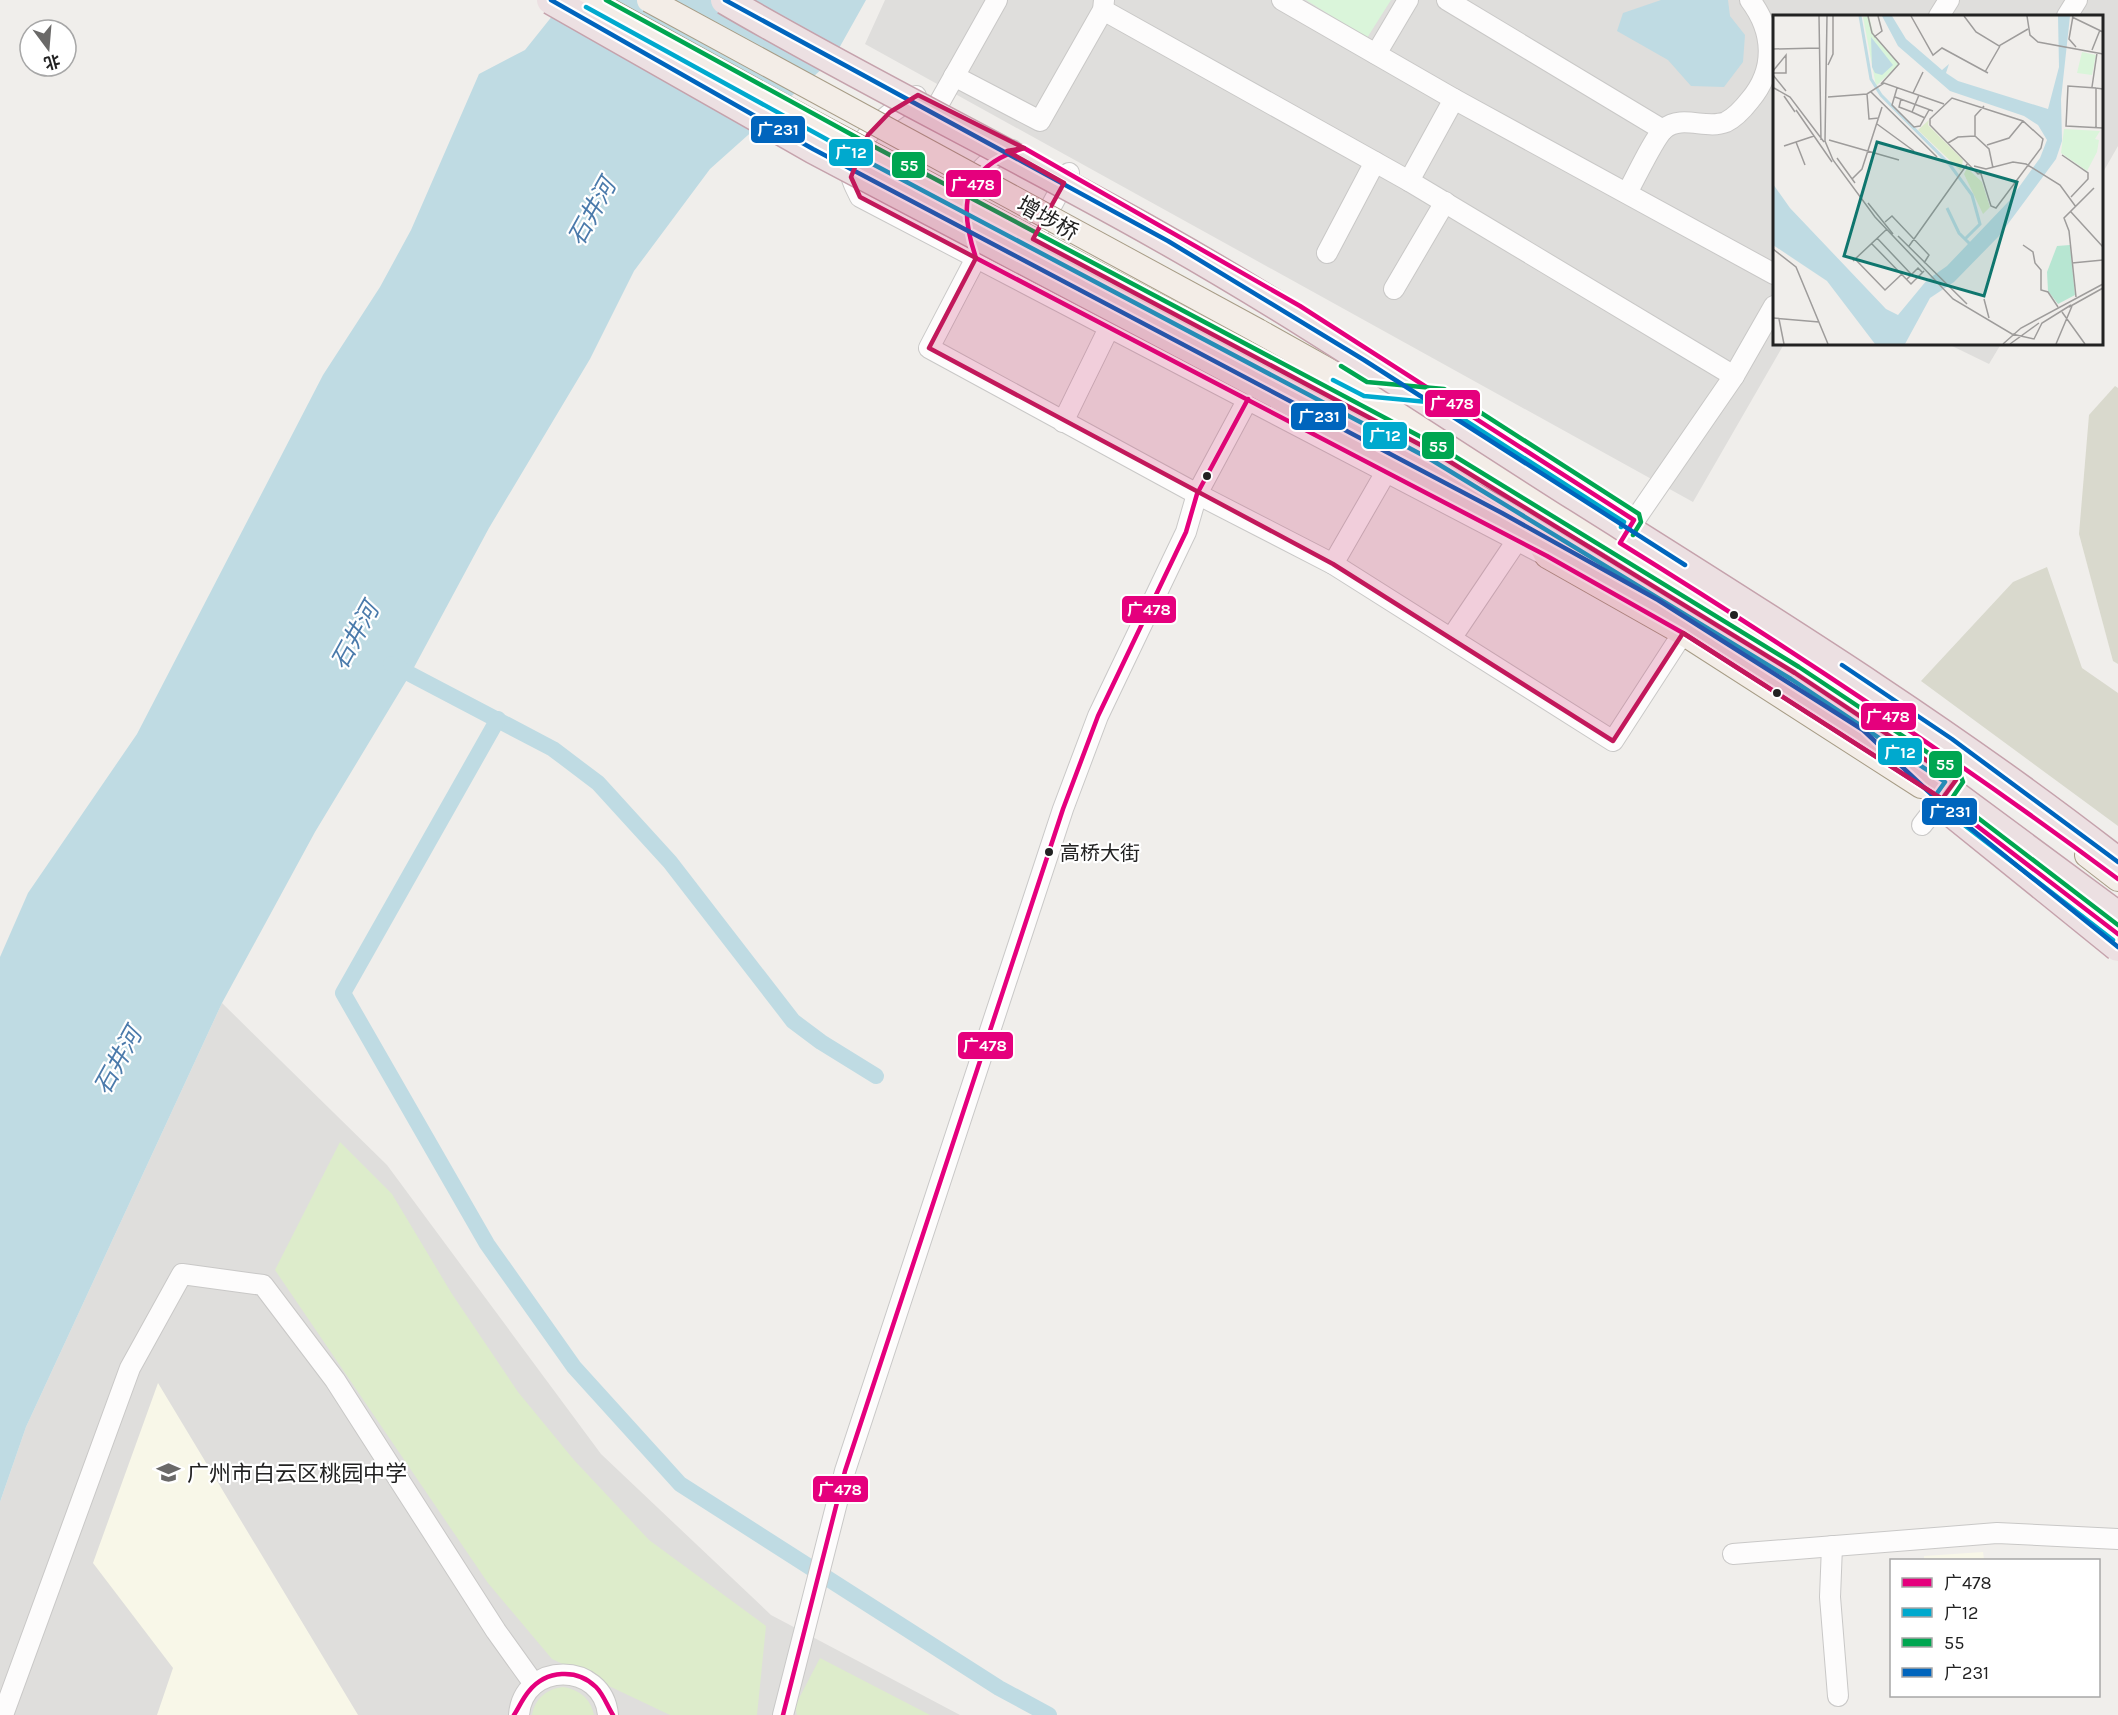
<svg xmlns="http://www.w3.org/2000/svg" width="2118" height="1715" viewBox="0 0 2118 1715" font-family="Karla,'Noto Sans SC',sans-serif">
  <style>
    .residential { fill: #dfdedc }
    .education { fill: #f8f7e8 }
    .construction { fill: #d9d9cd }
    .grass { fill: #ddeccb }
    .park { fill: #daf5da }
    .water { fill: #bfdbe3 }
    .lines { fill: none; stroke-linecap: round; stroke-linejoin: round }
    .canal { stroke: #bfdbe3; stroke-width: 16 }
    .minor-casing { stroke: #c9c8c7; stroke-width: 22 }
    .major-casing { stroke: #a79c86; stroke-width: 26 }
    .minor { stroke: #fdfcfc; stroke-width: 20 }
    .major { stroke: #f3ede7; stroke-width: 24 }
    .major-bridge-casing { stroke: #a79c86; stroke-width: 26; stroke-linecap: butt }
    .highway-bridge-casing { stroke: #c5a2ac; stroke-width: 31; stroke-linecap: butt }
    .major-bridge { stroke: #f3ede7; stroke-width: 24 }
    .highway-bridge { stroke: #ece0e2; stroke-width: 28 }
    .bus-1-casing { stroke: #fff; stroke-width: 9 }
    .bus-2-casing { stroke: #fff; stroke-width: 9 }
    .bus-3-casing { stroke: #fff; stroke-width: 9 }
    .bus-4-casing { stroke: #fff; stroke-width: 9 }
    .bus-1 { stroke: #e5007d; stroke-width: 4.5 }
    .bus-2 { stroke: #00a9ce; stroke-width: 4.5 }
    .bus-3 { stroke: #00a651; stroke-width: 4.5 }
    .bus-4 { stroke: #0065bd; stroke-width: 4.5 }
    .marked { fill: #c2185b; fill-opacity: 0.2; stroke: #c2185b; stroke-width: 4.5; stroke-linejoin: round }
    .bus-dot { fill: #222; stroke: #fff; stroke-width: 2 }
    .labels { text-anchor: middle; stroke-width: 4.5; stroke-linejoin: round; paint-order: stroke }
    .bus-label { font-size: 20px; fill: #222; stroke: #fff; text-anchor: start }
    .street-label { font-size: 22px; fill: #222; stroke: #fff }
    .poi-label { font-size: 22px; fill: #222; stroke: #fff; text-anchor: start }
    .water-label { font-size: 24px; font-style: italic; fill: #4a7aab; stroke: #fff }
    .inset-river { fill: none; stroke: #bfdbe3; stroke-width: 3 }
    .inset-road { fill: none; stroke: #9e9c9b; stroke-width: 1.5 }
    .view { fill: #0f766e; fill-opacity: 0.15; stroke: #0f766e; stroke-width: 3 }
    .inset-edge { fill: none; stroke: #222; stroke-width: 3 }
    .line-badge { stroke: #fff; stroke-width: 2 }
    .badge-label { font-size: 16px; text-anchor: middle; font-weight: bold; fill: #fff }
  </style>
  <rect width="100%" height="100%" fill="#f0eeeb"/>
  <g class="residential">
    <polygon points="885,0 2118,0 2118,146 2102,174 2102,16 1774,16 1774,344 1784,344 1693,502 865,44"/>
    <polygon points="1948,344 2001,344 1989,364"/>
    <polygon points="222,1003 387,1165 601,1454 771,1615 960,1715 0,1715 0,1502 26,1427"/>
  </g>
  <g class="education">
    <polygon points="158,1383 358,1715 157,1715 173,1668 93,1563"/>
    <polygon points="1983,1552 1984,1560 1924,1560 1924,1556"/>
  </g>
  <g class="construction">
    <polygon points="2115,386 2118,388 2118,664 2113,661 2079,534 2089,415"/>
    <polygon points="2047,567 2082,668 2118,693 2118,826 1921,681 2013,582"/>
  </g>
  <g class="grass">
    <polygon points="340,1142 392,1194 452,1294 518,1392 574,1460 649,1540 766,1626 757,1715 670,1715 552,1659 488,1583 275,1270"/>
    <polygon points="820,1658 930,1715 797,1715 795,1706"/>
    <path d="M 563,1687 C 580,1690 590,1698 594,1715 L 532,1715 C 535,1698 547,1689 563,1687 Z"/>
  </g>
  <polygon class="park" points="1306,0 1391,0 1367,38"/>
  <g class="water">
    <polygon points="565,0 866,0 833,59 710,169 634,271 590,359 489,528 411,673 315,832 222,1003 26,1427 0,1502 0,957 28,893 137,734 323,375 380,287 411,230 479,74 525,50"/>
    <polygon points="1661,0 1728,0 1730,16 1745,35 1743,62 1724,87 1691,86 1668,60 1617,31 1623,13"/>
  </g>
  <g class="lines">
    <g class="canal">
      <polyline points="391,664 553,749 598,783 670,862 793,1021 821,1042 876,1076"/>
      <polyline points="498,719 343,993 487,1244 574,1367 680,1484 999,1688 1049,1715"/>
    </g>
    <defs>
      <g id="minor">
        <polyline points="1282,0 1454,99 1774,274"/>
        <polyline points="1447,0 1663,130"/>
        <polyline points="1103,10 1409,181 1734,376"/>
        <polyline points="1939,16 1949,0"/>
        <polyline points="2067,16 2077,0"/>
        <polyline points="1376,54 1408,0"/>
        <polyline points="954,76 1040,121 1103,10 1104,0"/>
        <path d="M 916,96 C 888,113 854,138 851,174 C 851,181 857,190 860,197 L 1547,556"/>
        <polyline points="938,105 997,0"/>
        <polyline points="1409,181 1454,99"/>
        <path d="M 1627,193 C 1635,179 1654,138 1664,129 C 1682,114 1706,130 1726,122 C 1736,117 1743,109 1750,100 C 1776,69 1774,32 1750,0"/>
        <path d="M 966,219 C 965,186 980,160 1012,150"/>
        <polyline points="1026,253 1069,173"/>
        <polyline points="1327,253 1375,162"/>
        <polyline points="976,258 929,348 1197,494 1333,564 1613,741 1683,633"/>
        <polyline points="1394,289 1445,202"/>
        <polyline points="1063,422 1109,328"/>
        <polyline points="1621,540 1734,376 1774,306"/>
        <polyline points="1333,564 1386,472"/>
        <polyline points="1452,637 1524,530"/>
        <polyline points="1922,825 1946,794"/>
        <polyline points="1832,1546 1830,1597 1838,1696"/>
        <polyline points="1733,1554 1997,1533 2118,1539"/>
        <polyline points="3,1715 130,1368 182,1274 263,1285 335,1380 496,1631 534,1684"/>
        <path d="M 519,1715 C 523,1661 603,1661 608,1715"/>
        <polyline points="783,1715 845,1471 1063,809 1098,716 1186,532 1197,494 1248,399"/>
      </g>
      <g id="major">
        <polyline points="1258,331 1467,448 1845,685"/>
        <polyline points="1243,352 1434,452 1596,551"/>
        <polyline points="1531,527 1547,556 1683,633 1921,786"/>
        <polyline points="2087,855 2118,879"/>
      </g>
    </defs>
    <use href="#minor" class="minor-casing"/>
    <use href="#major" class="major-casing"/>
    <use href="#minor" class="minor"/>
    <use href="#major" class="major"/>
    <defs>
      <g id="major-bridge">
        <polyline points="590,0 806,119 1243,352"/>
        <polyline points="649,0 1258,331"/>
      </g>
      <g id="highway-bridge">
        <polyline points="551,0 813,149 1502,513 1658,600 1787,679 1906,759 2118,916"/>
        <path d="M 725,0 C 867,83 1016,155 1159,236 C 1303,317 1439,410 1578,498 C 1762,614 1947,728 2118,862"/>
        <polyline points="1940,803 2118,947"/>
      </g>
    </defs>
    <use href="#major-bridge" class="major-bridge-casing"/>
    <use href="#highway-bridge" class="highway-bridge-casing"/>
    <use href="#major-bridge" class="major-bridge"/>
    <use href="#highway-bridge" class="highway-bridge"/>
    <defs>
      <g id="bus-1">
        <path d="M 2118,879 C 1957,759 1791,649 1620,543 L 1634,520 L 1300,306 L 1024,148 C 964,167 957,202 976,258 L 1547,556 L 1683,633 L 1942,799 L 2118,934"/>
        <path d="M 514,1715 C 519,1707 523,1698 529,1691 C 546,1670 577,1668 596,1687 C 604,1695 607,1706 613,1715"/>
        <polyline points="783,1715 845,1471 1063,809 1098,716 1186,532 1197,494 1248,399"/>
      </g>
      <g id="bus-2">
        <polyline points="586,7 848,151 1430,459 1791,679 1945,782 1935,796 1937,804 2113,940"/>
        <polyline points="1333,380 1364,396 1438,403 1624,522 1621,527"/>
      </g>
      <g id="bus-3">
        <polyline points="606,0 856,137 1438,446 1799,667 1960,774 1963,782 1952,798 2118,925"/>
        <polyline points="1341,366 1367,382 1444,389 1639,514 1641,522 1633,535"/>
      </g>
      <g id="bus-4">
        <polyline points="551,0 813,149 1502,513 1658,600 1863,730 1948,810 2118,947"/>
        <polyline points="725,0 1168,241 1364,360 1685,565"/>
        <polyline points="1842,665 1952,739 2118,862"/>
      </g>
    </defs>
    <use href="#bus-1" class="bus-1-casing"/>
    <use href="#bus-2" class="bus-2-casing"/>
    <use href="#bus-3" class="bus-3-casing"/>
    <use href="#bus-4" class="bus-4-casing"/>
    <use href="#bus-1" class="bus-1"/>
    <use href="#bus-2" class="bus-2"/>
    <use href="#bus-3" class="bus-3"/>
    <use href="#bus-4" class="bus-4"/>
  </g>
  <path class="marked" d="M 918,95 L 1024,148 L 1007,151 L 1064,183 L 1033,239 L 1434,452 L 1795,673 L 1956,780 L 1942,799 L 1683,633 L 1613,741 L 1333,564 L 929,348 L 976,258 L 860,197 L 851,177 L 868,135 L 890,112 Z"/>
  <defs>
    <symbol id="school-bare" viewBox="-9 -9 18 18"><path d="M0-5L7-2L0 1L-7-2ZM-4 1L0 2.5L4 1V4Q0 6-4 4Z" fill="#6a6968" stroke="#fff" stroke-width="2.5" paint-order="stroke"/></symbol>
  </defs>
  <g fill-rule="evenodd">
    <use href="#school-bare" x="152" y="1456" width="33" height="33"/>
  </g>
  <g class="bus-dot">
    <circle cx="1207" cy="476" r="5"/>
    <circle cx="1734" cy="615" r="5"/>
    <circle cx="1777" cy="693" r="5"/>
    <circle cx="1049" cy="852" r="5"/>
  </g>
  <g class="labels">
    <g class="bus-label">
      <text x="1060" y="860">高桥大街</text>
    </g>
    <g class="street-label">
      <text transform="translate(1048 218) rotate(29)" y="8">增埗桥</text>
    </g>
    <g class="poi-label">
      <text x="187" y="1481">广州市白云区桃园中学</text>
    </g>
    <g class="water-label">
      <text transform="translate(592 212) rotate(-61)" y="8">石井河</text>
      <text transform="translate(355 636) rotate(-61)" y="8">石井河</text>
      <text transform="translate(118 1061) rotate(-61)" y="8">石井河</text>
    </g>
  </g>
  <g transform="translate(1773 15)">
    <rect width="330" height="330" fill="#f0eeeb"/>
    <path d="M 156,105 L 155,110 L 190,145 L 188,156 L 145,115 ZM 194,153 L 209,167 L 217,192 L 210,199 L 191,159 Z" fill="#ddeccb"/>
    <path d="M 96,1 L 101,21 L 126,49 L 103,71 L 90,2 ZM 309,37 L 323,40 L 319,60 L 304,58 ZM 291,114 L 327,116 L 322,124 L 326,125 L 324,137 L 314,156 L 288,138 Z" fill="#daf5da"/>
    <path d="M 297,230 L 302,280 L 285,289 L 275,276 L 274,257 L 284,231 Z" fill="#b7e6d2"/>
    <path d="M 109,1 L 119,1 L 133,24 L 169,55 L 176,49 L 173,58 L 185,66 L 275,94 L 286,52 L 285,1 L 297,1 L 288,84 L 289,126 L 283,144 L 226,221 L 181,267 L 157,283 L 132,329 L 102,329 L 54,266 L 0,230 L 0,169 L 17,193 L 113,294 L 125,300 L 154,265 L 174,251 L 236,186 L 267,143 L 274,125 L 265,110 L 251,101 L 177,76 L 125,31 ZM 98,22 L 120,50 L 109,60 L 102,58 L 99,52 Z" fill="#bfdbe3"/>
    <path class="inset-river" d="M 87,1 L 98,64 L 108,80 L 177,150 L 199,180 L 207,209 L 192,224M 174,193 L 186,218 L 199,231"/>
    <path class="inset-road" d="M 46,1 L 48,125M 54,1 L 52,126 L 60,145 L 102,202 L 180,284 L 239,319 L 261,324 L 269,308 L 298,290M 95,1 L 99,18 L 126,49 L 108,69M 138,1 L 160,40 L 169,33 L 215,58M 191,1 L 203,17 L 226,31 L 255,14M 254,1 L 257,20 L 265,27 L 330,39M 300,1 L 296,24 L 303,32M 299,2 L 330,17M 101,22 L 109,16 L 105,1M 0,34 L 46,33M 319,35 L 327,15M 55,50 L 60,39 L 60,1M 0,56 L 13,40 L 13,58 L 0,58M 212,57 L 227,31M 0,60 L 13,76M 319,72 L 324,38M 1,73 L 17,82 L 51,127M 124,73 L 119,90 L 141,112 L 147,111 L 156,95M 323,73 L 295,71 L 293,111 L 330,113M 98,77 L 164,142M 140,78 L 150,57M 94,79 L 96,104 L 106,103M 146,80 L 139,97 L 152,103M 11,81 L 22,97M 55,82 L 94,79 L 111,68 L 171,89M 122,82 L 160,96M 128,84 L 126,92 L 139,97M 23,95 L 59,147M 104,109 L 141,136M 323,113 L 323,73 L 330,74M 202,121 L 202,101 L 211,91M 56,125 L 126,145M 23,127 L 32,150M 175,128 L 185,122 L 202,121 L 216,134 L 220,153M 214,130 L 236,123 L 250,106M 11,131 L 41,121M 289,140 L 315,158 L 315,164 L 298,182M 64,143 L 82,168M 201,151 L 213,154 L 240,147 L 253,149 L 287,170 L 303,192M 208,159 L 218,191 L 223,193 L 268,133 L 270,124 L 250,106 L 179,83 L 157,104 L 157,110 L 205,159 L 209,158M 79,164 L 89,154 L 109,92M 95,188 L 120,219M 298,197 L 330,232M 112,207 L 119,201 L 156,240 L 151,248M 125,221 L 194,289M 104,223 L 138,259M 98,228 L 138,269 L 151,256M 250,230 L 260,237 L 262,248 L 268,255 L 268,275 L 275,277 L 285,292M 136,231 L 195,148M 0,234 L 23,252 L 55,329M 82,244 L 112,275 L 129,259M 80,246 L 114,214M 299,248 L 330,245M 134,264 L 145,253 L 150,258M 303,282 L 296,216 L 291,203 L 321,173M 211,284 L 216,303M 296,292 L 330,273M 289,297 L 312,329M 0,303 L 46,307M 6,304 L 11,329M 230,329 L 248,313 L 330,269M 237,329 L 266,308M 283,329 L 299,291"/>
    <path class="view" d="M 104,127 L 244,167 L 211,281 L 71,241 Z"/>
    <rect width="330" height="330" class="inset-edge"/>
  </g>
  <g class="line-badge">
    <rect x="750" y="115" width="56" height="29" rx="6" fill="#0065bd"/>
    <rect x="828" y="138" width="46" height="29" rx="6" fill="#00a9ce"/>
    <rect x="891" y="151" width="35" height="28" rx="6" fill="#00a651"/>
    <rect x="945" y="169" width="57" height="29" rx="6" fill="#e5007d"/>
    <rect x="1424" y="389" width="57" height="29" rx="6" fill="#e5007d"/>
    <rect x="1290" y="402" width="57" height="29" rx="6" fill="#0065bd"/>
    <rect x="1362" y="421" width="46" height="29" rx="6" fill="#00a9ce"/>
    <rect x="1421" y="431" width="34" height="29" rx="6" fill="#00a651"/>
    <rect x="1121" y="595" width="56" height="29" rx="6" fill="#e5007d"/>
    <rect x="1860" y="702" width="57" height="29" rx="6" fill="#e5007d"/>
    <rect x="1877" y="737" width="46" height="29" rx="6" fill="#00a9ce"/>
    <rect x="1928" y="750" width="35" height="29" rx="6" fill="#00a651"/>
    <rect x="1921" y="797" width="57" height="29" rx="6" fill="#0065bd"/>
    <rect x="957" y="1031" width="57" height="29" rx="6" fill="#e5007d"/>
    <rect x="812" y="1475" width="57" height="28" rx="6" fill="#e5007d"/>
  </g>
  <g class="badge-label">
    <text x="778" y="135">广231</text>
    <text x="851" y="158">广12</text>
    <text x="909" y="171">55</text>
    <text x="973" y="190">广478</text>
    <text x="1452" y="409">广478</text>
    <text x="1319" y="422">广231</text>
    <text x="1385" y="441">广12</text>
    <text x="1438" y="452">55</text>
    <text x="1149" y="615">广478</text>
    <text x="1888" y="722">广478</text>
    <text x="1900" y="758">广12</text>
    <text x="1945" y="770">55</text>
    <text x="1950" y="817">广231</text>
    <text x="985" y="1051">广478</text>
    <text x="840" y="1495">广478</text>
  </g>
  <rect x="1890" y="1559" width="210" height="138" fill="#ffffff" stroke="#a7a7a7" stroke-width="1.5"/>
  <rect x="1902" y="1578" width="30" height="9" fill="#e5007d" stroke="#a7a7a7" stroke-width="1.5"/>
  <text x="1944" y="1589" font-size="18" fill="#222222">广478</text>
  <rect x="1902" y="1608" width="30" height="9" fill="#00a9ce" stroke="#a7a7a7" stroke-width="1.5"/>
  <text x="1944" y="1619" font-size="18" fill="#222222">广12</text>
  <rect x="1902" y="1638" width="30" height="9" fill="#00a651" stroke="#a7a7a7" stroke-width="1.5"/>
  <text x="1944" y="1649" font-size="18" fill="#222222">55</text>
  <rect x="1902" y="1668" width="30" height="9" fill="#0065bd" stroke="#a7a7a7" stroke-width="1.5"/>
  <text x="1944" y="1679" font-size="18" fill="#222222">广231</text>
  <g transform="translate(48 48) rotate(164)"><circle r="28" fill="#ffffff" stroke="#a7a7a7" stroke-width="1.5"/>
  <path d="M0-4.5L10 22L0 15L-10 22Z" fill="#6a6968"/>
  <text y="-9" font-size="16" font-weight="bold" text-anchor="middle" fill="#222222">北</text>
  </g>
</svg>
